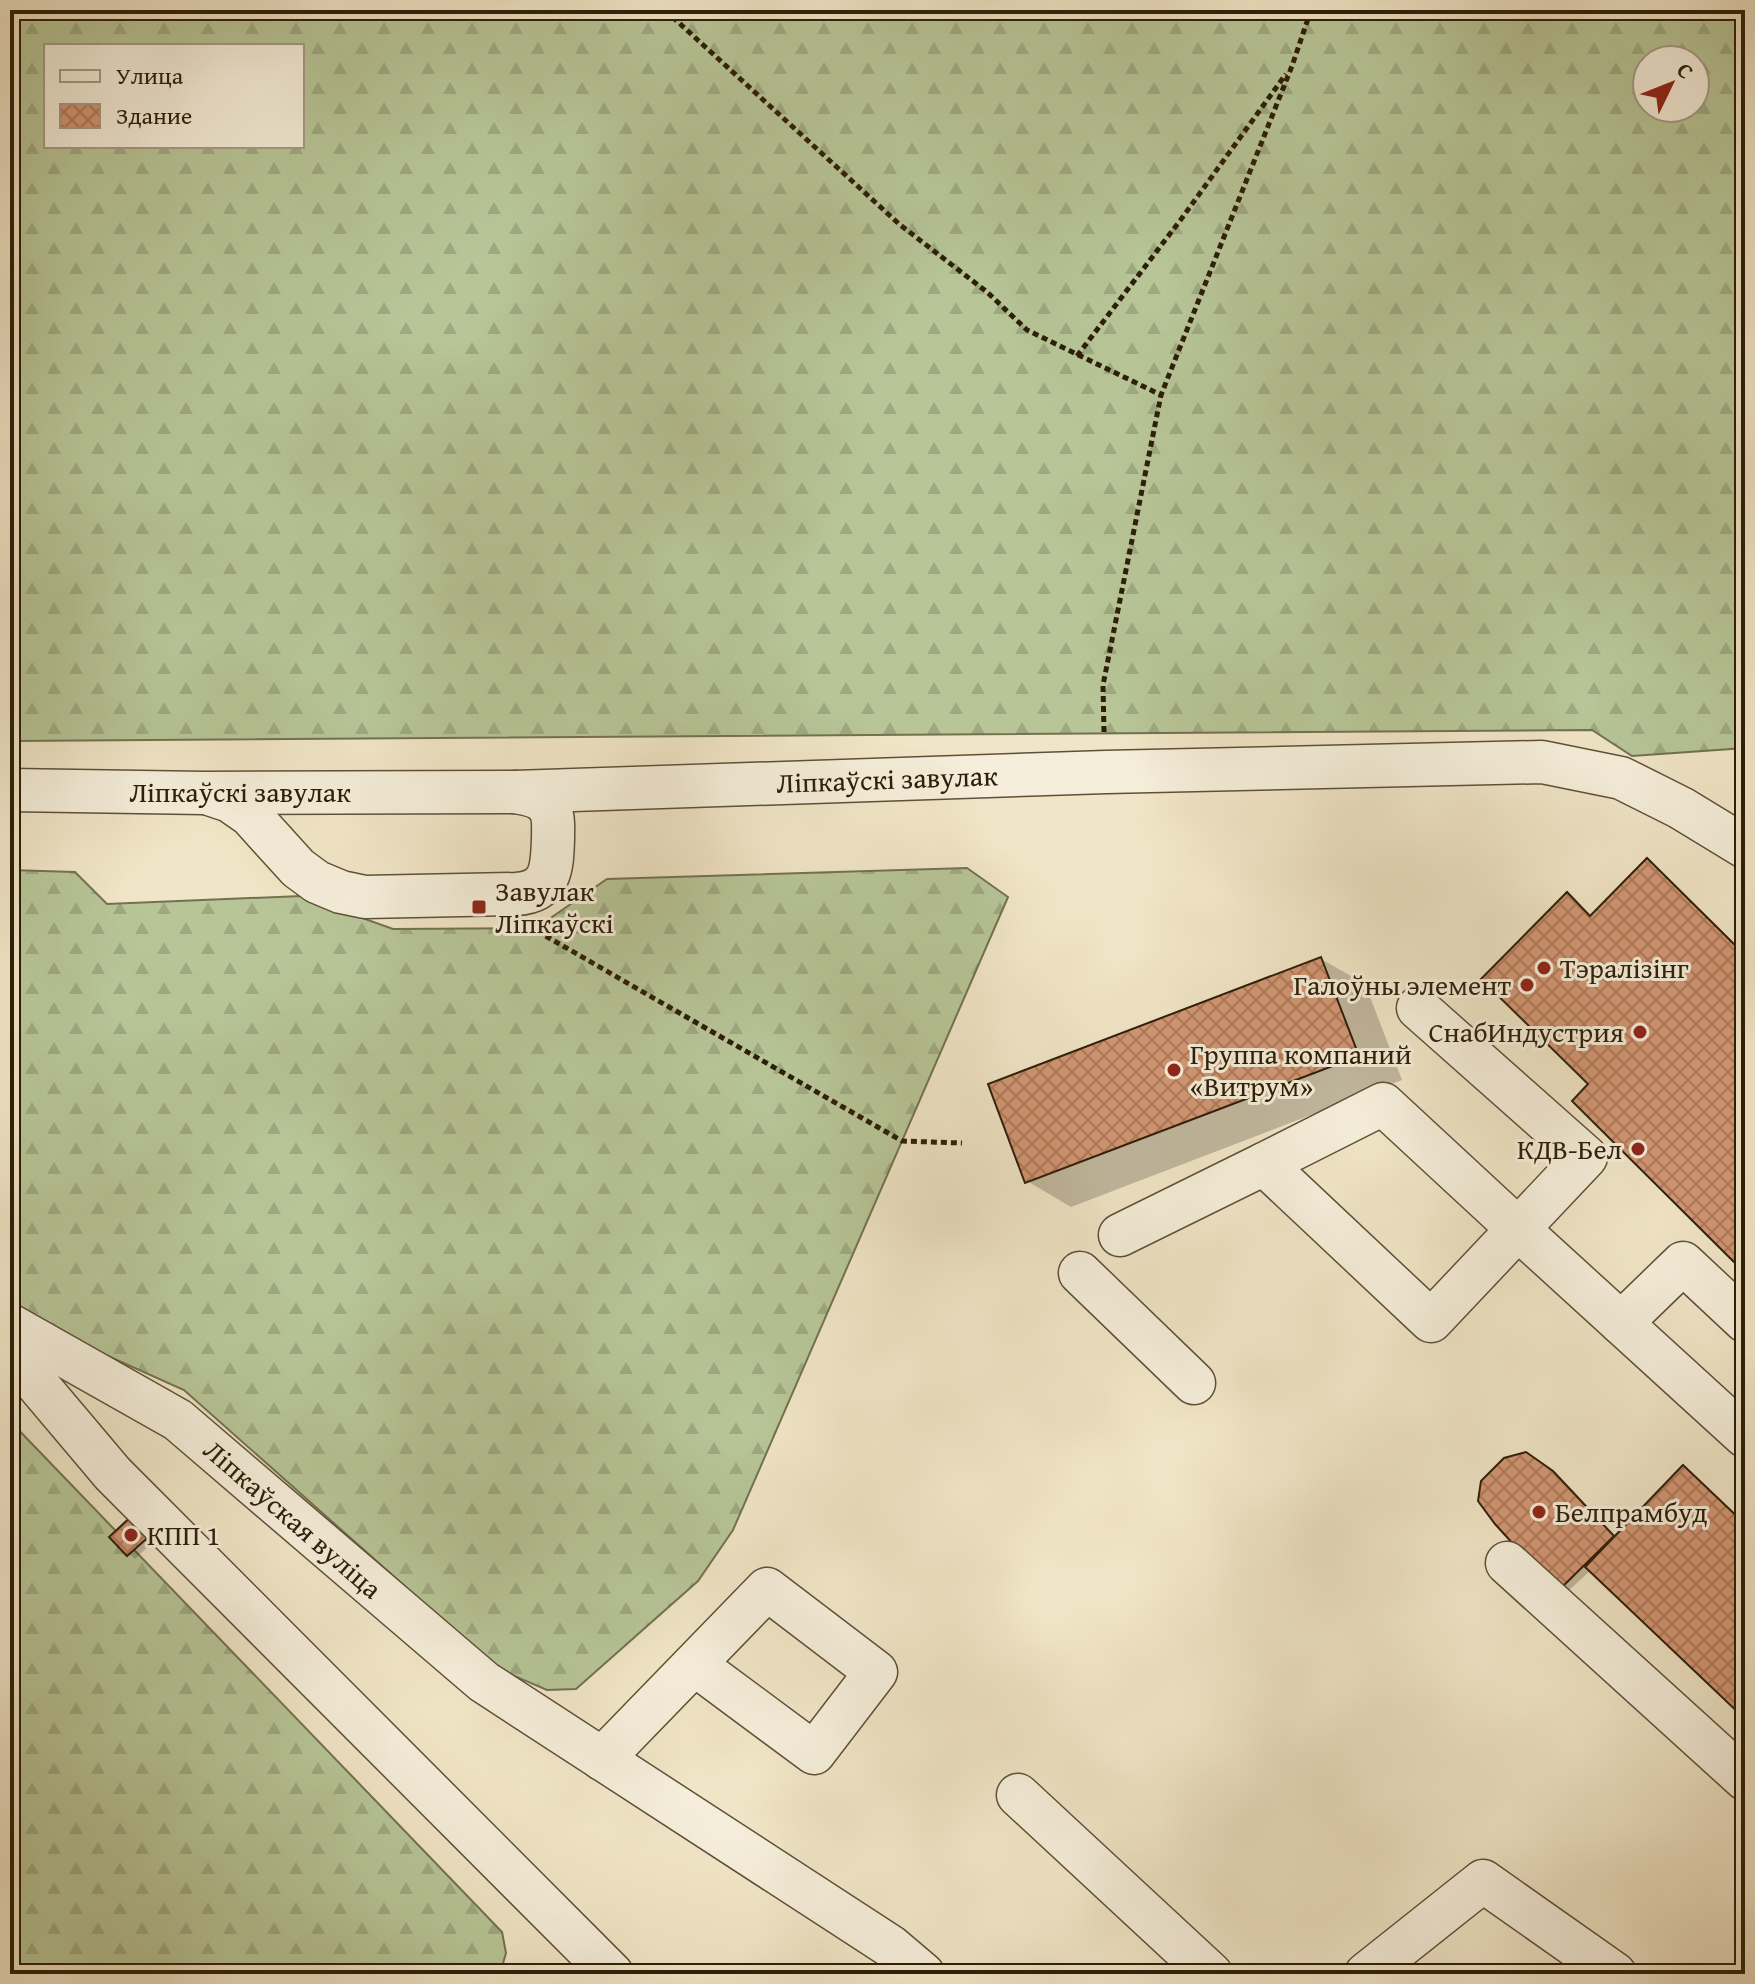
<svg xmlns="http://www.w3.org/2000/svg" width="1755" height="1984" viewBox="0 0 1755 1984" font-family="'Gentium Book Plus',serif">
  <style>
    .forest { fill: url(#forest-firs); stroke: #727250; stroke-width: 2; fill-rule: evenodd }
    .shadow { fill: #0003 }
    .building { fill: url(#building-cross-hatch); stroke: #2d1e08; stroke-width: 2 }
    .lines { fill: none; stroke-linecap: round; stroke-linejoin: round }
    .minor-casing { stroke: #5e5038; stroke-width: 45 }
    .path { stroke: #2d1e08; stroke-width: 5; stroke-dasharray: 6 4; stroke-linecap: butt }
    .minor { stroke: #f5eeda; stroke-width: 42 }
    .poi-dot { fill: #8f2418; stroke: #f5eeda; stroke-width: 3 }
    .labels { text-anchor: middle; stroke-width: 6; stroke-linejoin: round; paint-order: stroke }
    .street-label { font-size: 28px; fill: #2d1e08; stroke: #f5eeda }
    .poi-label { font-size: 28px; fill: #2d1e08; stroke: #f5eeda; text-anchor: start }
  </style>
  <defs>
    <pattern id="forest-firs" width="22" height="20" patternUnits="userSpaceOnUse" patternTransform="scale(2)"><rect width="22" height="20" fill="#b7c597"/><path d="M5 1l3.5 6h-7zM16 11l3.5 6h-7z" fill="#9ea981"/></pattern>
    <pattern id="building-cross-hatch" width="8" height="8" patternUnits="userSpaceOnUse" patternTransform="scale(2)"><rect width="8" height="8" fill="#d39673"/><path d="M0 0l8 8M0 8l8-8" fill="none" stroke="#ac7a5c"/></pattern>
  </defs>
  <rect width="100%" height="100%" fill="#f0e5c6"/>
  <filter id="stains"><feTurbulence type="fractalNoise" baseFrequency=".0025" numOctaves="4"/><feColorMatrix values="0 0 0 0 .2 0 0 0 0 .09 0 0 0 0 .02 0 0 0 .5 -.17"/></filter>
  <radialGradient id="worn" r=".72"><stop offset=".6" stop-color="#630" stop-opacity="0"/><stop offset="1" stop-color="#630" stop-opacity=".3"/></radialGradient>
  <g class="forest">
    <path d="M 10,10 L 1745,10 L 1745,748 L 1632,756 L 1592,730 L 10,741 ZM 46,46 L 302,46 L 302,146 L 46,146 ZM 1647,60 L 1695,60 L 1695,108 L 1647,108 Z"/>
    <polygon points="967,868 1008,897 733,1530 698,1581 576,1689 547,1690 498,1669 184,1390 10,1312 10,870 75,872 107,904 301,896 393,929 536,928 607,879"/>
    <polygon points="10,1421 502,1932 506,1953 500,1974 10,1974"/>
  </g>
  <g class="shadow">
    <polygon points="1648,861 1745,955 1745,1270 1590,1084 1567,895 1592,917"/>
    <polygon points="1321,959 1365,984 1402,1080 1071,1207 1027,1181"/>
    <polygon points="1534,1458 1560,1477 1616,1537 1745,1524 1745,1717 1591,1570 1565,1594 1480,1500"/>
    <polygon points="112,1537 158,1537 135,1559"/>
  </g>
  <g class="building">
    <polygon points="1647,858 1745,955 1745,1273 1572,1101 1588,1084 1481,979 1567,892 1590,916"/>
    <polygon points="1321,957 1359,1056 1025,1183 988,1084"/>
    <polygon points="1526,1452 1553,1471 1614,1536 1557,1592 1495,1524 1478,1501 1481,1481 1504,1458"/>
    <polygon points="1683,1465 1745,1524 1745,1719 1585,1567"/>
    <polygon points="135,1513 153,1533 127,1556 109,1537"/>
  </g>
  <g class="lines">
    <defs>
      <g id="minor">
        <polyline points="10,790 204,793 515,792 1106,772 1542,762 1621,778 1681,808 1745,847"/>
        <path d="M 209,794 L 230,801 L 250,815 L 298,868 L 317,882 L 341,892 L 365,897 L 516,894 C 552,892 552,867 553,839 C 553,826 555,812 545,803 C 537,795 526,794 515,792"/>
        <polyline points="1264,1164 1383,1104 1518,1229 1586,1157 1418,1008"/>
        <polyline points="1120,1235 1264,1164 1431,1321 1518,1229 1745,1436"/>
        <polyline points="1080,1273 1194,1383"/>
        <polyline points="1621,1323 1683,1263 1745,1321"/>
        <polyline points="10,1325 178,1420 484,1682 890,1946 923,1974"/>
        <polyline points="10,1352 113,1474 612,1974"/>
        <polyline points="1507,1563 1745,1779"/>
        <polyline points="602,1759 767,1589 876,1672 814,1753 694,1664"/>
        <polyline points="1018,1795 1211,1974"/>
        <polyline points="1366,1974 1483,1881 1615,1974"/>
      </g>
    </defs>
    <use href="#minor" class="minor-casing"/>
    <g class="path">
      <polyline points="665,10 899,224 987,292 1027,330 1161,395 1292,66 1311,10"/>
      <polyline points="1077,356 1182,218 1286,74"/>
      <polyline points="1104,732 1103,685 1161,395"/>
      <polyline points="537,931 902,1141 962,1143"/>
    </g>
    <use href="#minor" class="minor"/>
  </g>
  <g class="poi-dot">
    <rect x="471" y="899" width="16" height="16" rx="4"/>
    <circle cx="1544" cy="968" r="8"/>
    <circle cx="1527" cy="985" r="8"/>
    <circle cx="1640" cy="1032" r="8"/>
    <circle cx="1174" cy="1070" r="8"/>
    <circle cx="1638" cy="1149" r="8"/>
    <circle cx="1539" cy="1512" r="8"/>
    <circle cx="131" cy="1535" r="8"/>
  </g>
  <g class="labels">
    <g class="street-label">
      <text transform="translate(887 779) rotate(-2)" y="10">Ліпкаўскі завулак</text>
      <text x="240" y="802">Ліпкаўскі завулак</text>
      <text transform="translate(293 1519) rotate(41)" y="10">Ліпкаўская вуліца</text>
    </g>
    <g class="poi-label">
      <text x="495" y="901">Завулак<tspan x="495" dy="32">Ліпкаўскі</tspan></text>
      <text x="1560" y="978">Тэралізінг</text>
      <text x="1511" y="995" text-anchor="end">Галоўны элемент</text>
      <text x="1624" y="1042" text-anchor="end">СнабИндустрия</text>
      <text x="1190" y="1064">Группа компаний<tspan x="1190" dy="32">«Витрум»</tspan></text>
      <text x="1622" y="1159" text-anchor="end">КДВ-Бел</text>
      <text x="1555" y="1522">Белпрамбуд</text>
      <text x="147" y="1545">КПП 1</text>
    </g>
  </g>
  <rect width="1755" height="1984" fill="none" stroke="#f0e5c6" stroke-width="40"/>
  <rect x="12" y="12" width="1731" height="1960" fill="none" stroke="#2d1e08" stroke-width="4"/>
  <rect x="20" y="20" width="1715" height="1944" fill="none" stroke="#2d1e08" stroke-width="2"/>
  <rect x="44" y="44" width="260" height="104" fill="#f5eeda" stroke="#a59b86" stroke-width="2"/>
  <rect x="60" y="70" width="40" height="12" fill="#f5eeda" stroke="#a59b86" stroke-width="2"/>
  <text x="116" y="84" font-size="24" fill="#2d1e08">Улица</text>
  <rect x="60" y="104" width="40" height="24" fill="url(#building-cross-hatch)" stroke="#a59b86" stroke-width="2"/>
  <text x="116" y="124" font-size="24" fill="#2d1e08">Здание</text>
  <g transform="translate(1671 84) rotate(47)"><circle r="38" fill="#f5eeda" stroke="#a59b86" stroke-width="2"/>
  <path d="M0-6L14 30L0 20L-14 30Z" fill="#8f2418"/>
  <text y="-12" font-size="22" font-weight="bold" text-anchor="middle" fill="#2d1e08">С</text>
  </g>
  <rect width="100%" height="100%" filter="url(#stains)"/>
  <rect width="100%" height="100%" fill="url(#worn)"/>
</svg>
